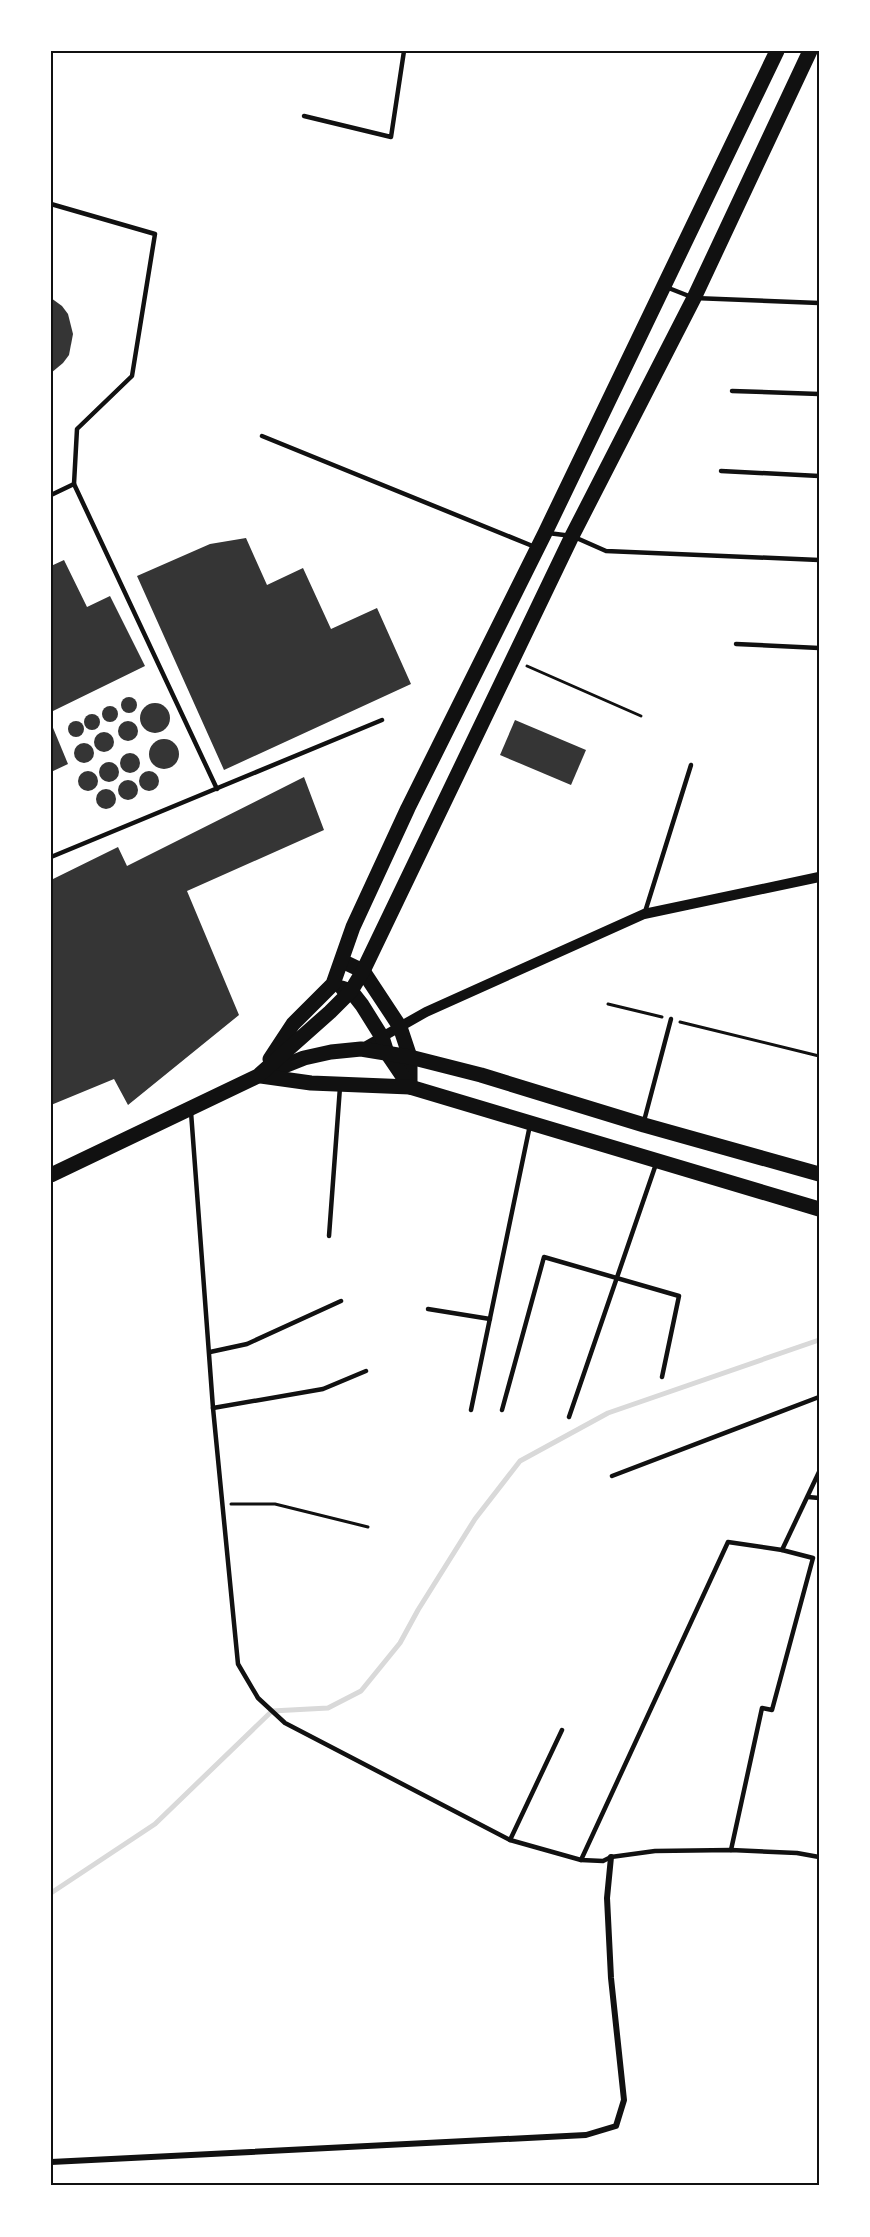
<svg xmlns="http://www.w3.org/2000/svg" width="870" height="2237" viewBox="0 0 870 2237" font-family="Karla,sans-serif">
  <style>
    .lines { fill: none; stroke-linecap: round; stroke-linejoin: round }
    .stream { stroke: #d9d9d9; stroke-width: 5 }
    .building { fill: #353535 }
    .path { stroke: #111; stroke-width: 3 }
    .service { stroke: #111; stroke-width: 4.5 }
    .minor { stroke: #111; stroke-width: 6 }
    .tertiary { stroke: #111; stroke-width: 10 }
    .primary { stroke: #111; stroke-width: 15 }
    .neatline { fill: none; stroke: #111; stroke-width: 2 }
  </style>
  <rect width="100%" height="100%" fill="#fff"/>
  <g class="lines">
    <polyline class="stream" points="51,1893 155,1824 272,1711 328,1708 361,1691 400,1643 418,1610 475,1519 520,1461 608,1413 819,1340"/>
  </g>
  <g class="building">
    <polygon points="51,298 62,306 68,314 73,334 69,355 63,363 51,373"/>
    <polygon points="246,538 267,585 303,568 331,629 377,608 411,684 224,770 137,576 210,544"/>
    <polygon points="64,560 87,607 110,596 145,666 53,711 51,566"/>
    <circle cx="129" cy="705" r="8"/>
    <circle cx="155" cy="718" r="15"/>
    <circle cx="110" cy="714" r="8"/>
    <circle cx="92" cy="722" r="8"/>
    <polygon points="515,720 586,750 571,785 500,755"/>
    <circle cx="76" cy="729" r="8"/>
    <circle cx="128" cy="731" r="10"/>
    <polygon points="51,723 68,764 51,772"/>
    <circle cx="104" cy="742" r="10"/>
    <circle cx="164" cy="754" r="15"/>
    <circle cx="84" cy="753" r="10"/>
    <circle cx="130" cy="763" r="10"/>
    <circle cx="109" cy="772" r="10"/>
    <circle cx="88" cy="781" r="10"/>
    <circle cx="149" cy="781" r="10"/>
    <polygon points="304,777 324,830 187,891 239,1015 128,1105 114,1079 51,1105 51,880 118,847 127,866"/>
    <circle cx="128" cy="790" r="10"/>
    <circle cx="106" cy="799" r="10"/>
  </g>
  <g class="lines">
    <g class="path">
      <polyline points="527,666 641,716"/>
      <polyline points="608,1004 662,1017"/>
      <polyline points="680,1022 819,1056"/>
      <polyline points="231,1504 275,1504 368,1527"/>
    </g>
    <g class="service">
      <polyline points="304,116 391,137 404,51"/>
      <polyline points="51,204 155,234 132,376 77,429 74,484"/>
      <polyline points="666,287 694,298 819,303"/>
      <polyline points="732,391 819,394"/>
      <polyline points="262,436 535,547"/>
      <polyline points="721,471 819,476"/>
      <polyline points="51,495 74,484 217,789"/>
      <polyline points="548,533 572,536 606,551 819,560"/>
      <polyline points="736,644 819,648"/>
      <polyline points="51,857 382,720"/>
      <polyline points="645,912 691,765"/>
      <polyline points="191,1112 213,1408 238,1664 258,1698 285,1723 510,1840 581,1860 603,1861 611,1857 655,1851 731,1850 797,1853 819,1857"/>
      <polyline points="644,1121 671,1019"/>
      <polyline points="329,1236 340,1087"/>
      <polyline points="428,1309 490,1319"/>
      <polyline points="210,1352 247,1344 341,1301"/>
      <polyline points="213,1408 323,1389 366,1371"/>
      <polyline points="471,1410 530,1125"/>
      <polyline points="502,1410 544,1257 679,1296 662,1377"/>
      <polyline points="569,1417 656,1164"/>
      <polyline points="612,1476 819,1397"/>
      <polyline points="808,1497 819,1498"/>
      <polyline points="782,1550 819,1472"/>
      <polyline points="510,1840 562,1730"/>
      <polyline points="581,1860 728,1542 782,1550 813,1558 772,1710 762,1708 731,1850"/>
    </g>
    <polyline class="minor" points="51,2162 586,2135 616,2126 624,2100 611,1978 607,1898 611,1857"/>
    <polyline class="tertiary" points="361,1049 426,1012 644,914 819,877"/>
    <g class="primary">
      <polyline points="342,961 363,971 400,1027 410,1057 410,1087"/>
      <polyline points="342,988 351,991 362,1005 382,1037 387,1053 410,1087"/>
      <polyline points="270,1059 293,1024 333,984 353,927 408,808 545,533 777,51"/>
      <polyline points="269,1072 304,1058 331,1052 361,1049 410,1057 481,1075 644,1125 819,1174"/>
      <polyline points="261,1076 311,1083 410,1087 819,1209"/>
      <polyline points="51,1175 258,1076 330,1012 351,991 363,971 572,536 694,298 810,51"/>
    </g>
  </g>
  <rect width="870" height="2237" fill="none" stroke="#ffffff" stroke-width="105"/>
  <rect x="52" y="52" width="766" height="2132" class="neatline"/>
</svg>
